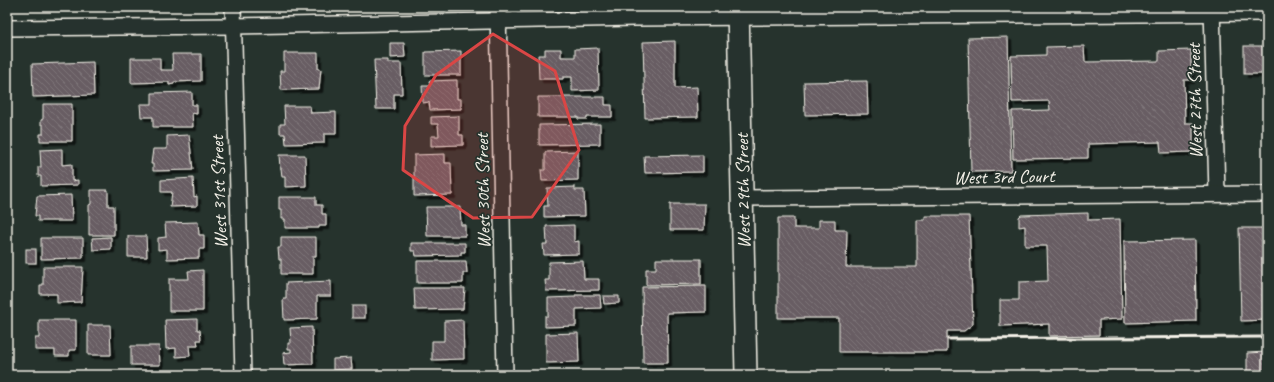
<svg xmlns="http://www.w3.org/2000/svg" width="1274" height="382" viewBox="0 0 1274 382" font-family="Caveat,sans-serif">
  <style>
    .building { fill: url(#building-back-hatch); stroke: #f4f1e8; filter: url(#shadow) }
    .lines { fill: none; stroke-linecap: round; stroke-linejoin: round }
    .street-casing { stroke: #f4f1e8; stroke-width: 18 }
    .secondary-casing { stroke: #f4f1e8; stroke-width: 24 }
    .street { stroke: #26332d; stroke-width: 15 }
    .secondary { stroke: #26332d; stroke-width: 21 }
    .rail { stroke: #f4f1e8; stroke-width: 3 }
    .marked { fill: #da4645; fill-opacity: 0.2; stroke: #da4645; stroke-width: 3; stroke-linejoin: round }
    .labels { text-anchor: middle; stroke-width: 3.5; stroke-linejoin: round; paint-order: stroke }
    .street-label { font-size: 19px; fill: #f4f1e8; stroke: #26332d }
  </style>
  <defs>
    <pattern id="building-back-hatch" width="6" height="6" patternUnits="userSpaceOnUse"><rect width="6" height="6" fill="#675d63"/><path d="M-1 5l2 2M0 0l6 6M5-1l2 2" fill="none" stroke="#7d7579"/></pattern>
    <filter id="shadow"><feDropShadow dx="3.5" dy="3.5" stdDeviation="0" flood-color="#0009"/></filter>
  </defs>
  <rect width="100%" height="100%" fill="#26332d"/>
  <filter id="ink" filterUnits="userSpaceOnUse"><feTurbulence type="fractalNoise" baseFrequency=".025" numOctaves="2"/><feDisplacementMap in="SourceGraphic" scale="8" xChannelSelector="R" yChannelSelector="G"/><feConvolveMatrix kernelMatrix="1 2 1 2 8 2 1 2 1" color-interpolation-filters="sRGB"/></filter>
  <g filter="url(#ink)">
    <g class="building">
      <polygon points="1008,37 1011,171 971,172 968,38"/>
      <polygon points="675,41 675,88 697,87 698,117 645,118 643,42"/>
      <polygon points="390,43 404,43 405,57 390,58"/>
      <polygon points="1084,46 1085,62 1159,61 1159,51 1191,50 1191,80 1184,80 1185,123 1193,123 1193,152 1161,153 1160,142 1088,144 1088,158 1013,159 1012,111 1050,110 1049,101 1012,102 1011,56 1046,55 1046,47"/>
      <rect x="1244" y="46" width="23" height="28"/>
      <polygon points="598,48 599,90 572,91 572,77 563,77 563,79 539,79 538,55 545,55 545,49 561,49 561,57 575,57 575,49"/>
      <polygon points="461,51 461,75 425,75 425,52"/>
      <polygon points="284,53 318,53 318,69 321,69 319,89 281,90 280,71 284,71"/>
      <polygon points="172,54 201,54 201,81 174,82 174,84 169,85 169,82 131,83 131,58 160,58 160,70 173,70"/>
      <polygon points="374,60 388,60 388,63 401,63 402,94 394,94 394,109 376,109"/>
      <polygon points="93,62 94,95 33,97 32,64"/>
      <polygon points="457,80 457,99 461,99 461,109 430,110 429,102 423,103 422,86 430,86 429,81"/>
      <polygon points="867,81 868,114 805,115 804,82"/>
      <polygon points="192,92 192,105 197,105 197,114 192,113 193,127 153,127 153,117 141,117 140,104 152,104 152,93"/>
      <polygon points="538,97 605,97 605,105 612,105 612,117 587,117 587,119 578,119 578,117 538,117"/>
      <polygon points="43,104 72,104 72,141 40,141 40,134 43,134 43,125 41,125 41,120 43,119"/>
      <polygon points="284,106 310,106 311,113 336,112 336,134 324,134 324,143 286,144 285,134 280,134 280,124 285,124"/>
      <polygon points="459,116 459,135 463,135 463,145 431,146 431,136 439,136 438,124 431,124 431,117"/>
      <polygon points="600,124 600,144 539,145 539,125"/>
      <polygon points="189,135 193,170 153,171 153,164 151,164 153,149 167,149 167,136"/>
      <polygon points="62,149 62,165 72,164 72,181 78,180 78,185 41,186 41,176 38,176 38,167 41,167 40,150"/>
      <polygon points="578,151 578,180 542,181 541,170 545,170 545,152"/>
      <polygon points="445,154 445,163 451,163 452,195 414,196 414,155"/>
      <polygon points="279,155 305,155 306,186 285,187 285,177 282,177 281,168 280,168"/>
      <polygon points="703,155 703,172 645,173 644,156"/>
      <polygon points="193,178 194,197 197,196 197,206 170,207 172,192 161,192 161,180"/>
      <polygon points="575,187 575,190 584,190 585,216 544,217 544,206 548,206 547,188"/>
      <polygon points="91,190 108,190 108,206 114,206 114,235 89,235 89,205 91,204"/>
      <polygon points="71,195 72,221 38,221 38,216 35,216 37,196"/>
      <polygon points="279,197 316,197 316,205 322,205 322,214 326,214 326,226 319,226 319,228 285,228 285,219 281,219 281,210 279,210"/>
      <polygon points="670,204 705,204 704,230 670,230"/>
      <polygon points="426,207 460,207 461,225 465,225 465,236 427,236"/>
      <polygon points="1088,213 1088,220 1120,219 1122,319 1099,320 1099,335 1049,336 1049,324 1000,326 1000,300 1019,300 1019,282 1048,281 1047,246 1025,246 1025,226 1019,227 1019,217 1021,215"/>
      <polygon points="925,216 969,216 973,324 964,331 947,331 947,352 839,352 839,318 778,318 778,218 794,218 794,228 819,228 819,220 835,220 835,230 847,230 846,267 917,267 917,220 925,220"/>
      <polygon points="198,222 199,235 204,235 204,249 199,249 199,258 167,259 167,249 158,250 158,238 166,237 165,223"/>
      <polygon points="574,225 574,242 579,241 579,254 544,255 543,244 547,244 546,226"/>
      <polygon points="1239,228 1267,228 1267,320 1241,321"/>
      <polygon points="128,236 146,236 147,257 128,257"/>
      <polygon points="111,237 111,249 93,250 92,238"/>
      <polygon points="281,237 316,237 316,256 313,256 313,274 281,274 281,259 279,259 278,247 281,247"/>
      <polygon points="41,238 83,238 83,258 41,259"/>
      <polygon points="1195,240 1196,321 1125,323 1124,241"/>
      <polygon points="411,243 465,243 465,252 461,252 461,255 416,256 415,251 411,251"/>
      <rect x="26" y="249" width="10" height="14"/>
      <polygon points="656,259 701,259 701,284 646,285 646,269 656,269"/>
      <polygon points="417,261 466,261 467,273 463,273 463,283 417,283"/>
      <polygon points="583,261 584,279 599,279 599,290 546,291 545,280 549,280 549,262"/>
      <polygon points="43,267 83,267 81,302 57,303 57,294 40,294 40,285 43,285"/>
      <polygon points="203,270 203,311 169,311 169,279 189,279 188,271"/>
      <polygon points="331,281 331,296 317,296 317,319 284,320 283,299 286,299 286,283"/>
      <polygon points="706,286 706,312 667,313 668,363 643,363 642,287"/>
      <polygon points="414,288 465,288 463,309 415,310"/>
      <polygon points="575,295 600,295 601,308 576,309 576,326 545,327 545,316 548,316 548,298 575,297"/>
      <polygon points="603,296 619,296 619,303 604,304"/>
      <rect x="352" y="306" width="13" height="12"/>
      <polygon points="197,319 197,330 200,330 201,340 197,340 198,346 189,346 190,356 176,357 176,348 166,349 165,320"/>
      <polygon points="39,320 76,320 76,350 69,350 69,356 55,356 55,350 35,350 35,338 39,338"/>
      <polygon points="463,320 464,359 432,360 432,341 444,341 444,321"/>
      <polygon points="88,325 110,325 111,355 88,355"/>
      <polygon points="312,327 313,364 284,365 283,353 291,352 291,349 288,349 288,343 291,343 290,328"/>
      <polygon points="578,333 579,362 546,363 546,334"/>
      <polygon points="131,346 159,346 160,365 131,365"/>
      <polygon points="1267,352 1267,375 1247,375 1247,353"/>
      <polygon points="351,358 352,369 333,370 333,359"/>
    </g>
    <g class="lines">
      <defs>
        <g id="street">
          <polyline points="233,7 243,375"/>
          <polyline points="498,7 505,375"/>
          <polyline points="1212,7 1217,194"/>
          <polyline points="7,28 233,26 635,18 1267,13"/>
          <polyline points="742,198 1267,194"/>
        </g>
        <polyline id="secondary" points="738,7 746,375"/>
      </defs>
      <use href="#street" class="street-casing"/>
      <use href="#secondary" class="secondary-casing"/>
      <use href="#street" class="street"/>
      <use href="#secondary" class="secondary"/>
      <polyline class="rail" points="948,339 1267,337"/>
    </g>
  </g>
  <path class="marked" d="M 493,34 L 555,71 L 579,150 L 532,217 L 473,218 L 403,170 L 405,126 L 436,75 Z"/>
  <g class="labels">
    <g class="street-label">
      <text transform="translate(1194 101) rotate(-91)" y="7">West 27th Street</text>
      <text transform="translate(1004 176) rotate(-1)" y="7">West 3rd Court</text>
      <text transform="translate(482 191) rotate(-91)" y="7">West 30th Street</text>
      <text transform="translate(742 191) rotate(-91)" y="7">West 29th Street</text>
      <text transform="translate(218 192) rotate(-92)" y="7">West 31st Street</text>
    </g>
  </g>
  <rect width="1274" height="382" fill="none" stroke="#26332d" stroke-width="24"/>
  <rect x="12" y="12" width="1250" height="358" fill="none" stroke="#f4f1e8" stroke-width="1.5" filter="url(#ink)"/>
</svg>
